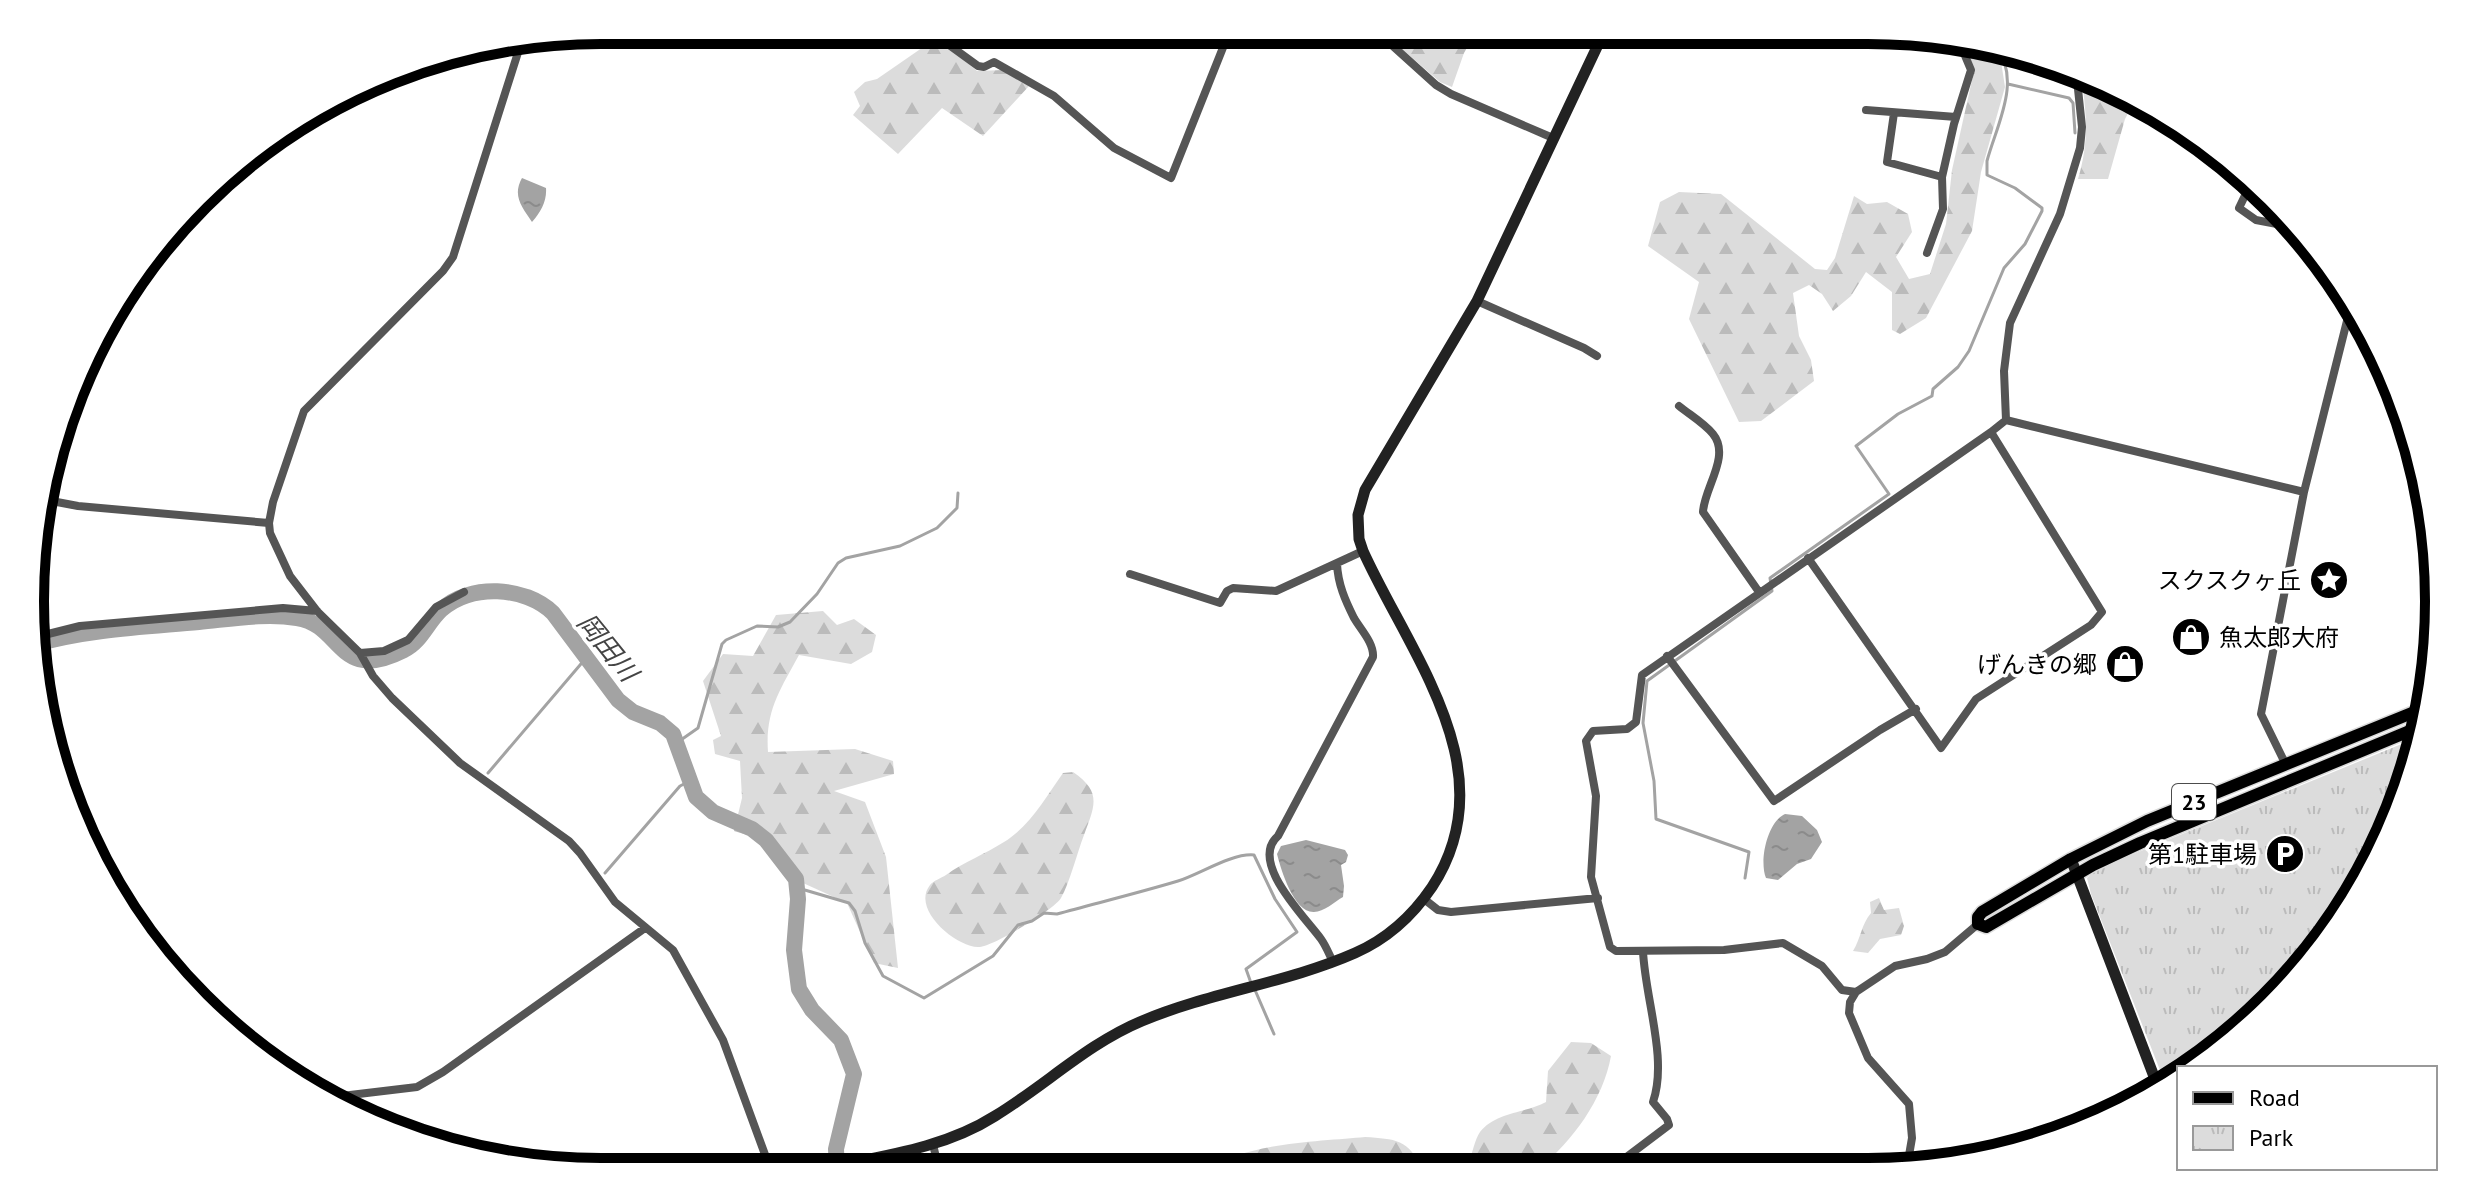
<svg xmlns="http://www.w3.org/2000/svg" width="2469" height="1202" viewBox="0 0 2469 1202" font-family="'PT Sans','Noto Sans JP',sans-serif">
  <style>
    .forest { fill: url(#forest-firs) }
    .park { fill: url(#park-tufts) }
    .water { fill: url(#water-ripples) }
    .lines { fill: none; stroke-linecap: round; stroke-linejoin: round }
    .stream { stroke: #a3a3a3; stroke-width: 3 }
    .river { stroke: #a3a3a3; stroke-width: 16 }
    .primary-casing { stroke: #dbdbdb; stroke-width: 15 }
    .street { stroke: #555; stroke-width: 8 }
    .secondary { stroke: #222; stroke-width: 11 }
    .primary { stroke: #000; stroke-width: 12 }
    .labels { text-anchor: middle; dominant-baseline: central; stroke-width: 7; stroke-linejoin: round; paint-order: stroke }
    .shield { fill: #fff; stroke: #4c4c4c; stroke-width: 2 }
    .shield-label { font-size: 22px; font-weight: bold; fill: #000 }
    .poi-label { font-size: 24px; fill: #000; stroke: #fff; text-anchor: end }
    .water-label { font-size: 26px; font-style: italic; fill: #444; stroke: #fff }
    .rim { fill: none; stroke: #000; stroke-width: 10 }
  </style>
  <defs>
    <pattern id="forest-firs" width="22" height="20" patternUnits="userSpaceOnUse" patternTransform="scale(2)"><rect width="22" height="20" fill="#dcdcdc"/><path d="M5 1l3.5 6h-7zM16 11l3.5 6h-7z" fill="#bbb"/></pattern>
    <pattern id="park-tufts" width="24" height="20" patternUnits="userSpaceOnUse" patternTransform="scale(2)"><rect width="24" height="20" fill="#dcdcdc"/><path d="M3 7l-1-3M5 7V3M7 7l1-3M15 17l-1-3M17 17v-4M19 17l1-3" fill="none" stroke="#bbb"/></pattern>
    <pattern id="water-ripples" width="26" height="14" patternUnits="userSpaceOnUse" patternTransform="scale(2)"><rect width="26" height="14" fill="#a3a3a3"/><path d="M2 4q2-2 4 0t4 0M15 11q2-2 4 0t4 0" fill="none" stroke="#8b8b8b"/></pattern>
  </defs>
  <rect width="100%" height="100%" fill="#fff"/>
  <path class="forest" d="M1380,30H1477L1464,53L1452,87L1440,82Z
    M1964,39L1991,44L2000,55L2005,87L1981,172L1972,231L1926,318L1900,334L1892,330V292L1866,272L1851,296L1833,311L1822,294L1809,285L1793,293L1799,336L1811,360L1814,381L1761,421L1739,422L1689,319L1699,282L1648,246L1660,202L1679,192L1721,194L1815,269L1827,270L1835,258L1854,196L1867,204L1887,202L1908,214L1912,232L1896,257L1909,279L1930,274L1946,224L1952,170L1974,71Z
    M932,41L946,45L977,71L1003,70L1029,86L983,136L942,108L898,154L853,115L860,106L854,92L865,82L877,79Z
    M2081,72L2135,100L2125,119L2108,179H2078C2090,139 2086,112 2081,72Z
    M823,611L837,625L854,619L876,635L872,652L851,664L799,655C780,690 765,711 768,752L855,749L893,761L894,774L834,791L865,802L886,857L898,968L874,963L847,903L803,883L777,844L734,831L742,798L740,761L715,754L713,740L721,736L703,681L723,654L753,656L776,615Z
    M1073,772C1102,792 1095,805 1084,835C1077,853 1070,882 1061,898C1055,909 991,948 978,947C955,946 911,909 930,885C933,881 941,878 946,875C964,862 985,854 1004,842C1030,826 1046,797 1063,773Z
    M1879,898L1884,910L1899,908L1904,926L1901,935L1880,939L1868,953L1853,951C1861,938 1861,925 1871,913L1870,902Z
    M1571,1042L1591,1043L1611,1056C1603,1100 1573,1140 1539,1169H1474L1469,1163C1472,1154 1475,1139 1480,1132C1496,1112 1526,1113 1546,1102L1548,1071Z
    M1365,1137C1395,1139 1409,1139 1422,1169L1210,1170C1240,1143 1325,1141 1365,1137Z"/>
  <path class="park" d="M2421,736L2395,820L2321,948L2216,1054L2191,1068H2179V1075L2165,1083L2091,894L2087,878L2097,869Z"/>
  <path class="water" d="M522,178L546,188C547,201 541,212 532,222C522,207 512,196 522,178Z
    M1785,814L1802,816L1817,830L1822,842L1811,859L1797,864L1778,880L1766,878C1759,861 1767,822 1785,814Z
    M1306,840L1345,850L1348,855L1346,862L1341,865L1344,886L1343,897C1334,902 1324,912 1314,912C1294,913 1281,870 1277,854L1281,846Z"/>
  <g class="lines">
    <path class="stream" d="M2008,84L2069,98L2073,103L2075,133
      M678,742L698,728L722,644L726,640L757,626L778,627L790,622L817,594L838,563L846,558L900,546L937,528L957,508L958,493
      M488,773L586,658
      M605,873L680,786L690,781
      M1745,878L1749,852L1656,819L1654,781L1643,723L1647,681L1772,591L1770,578L1889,494L1856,446L1898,414L1932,396L1933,389L1958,367L1969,351L2004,268L2025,244L2042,211V208L2015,188L1987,175V161C1997,124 2022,81 1996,46
      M798,888L849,903L855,911L865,943L883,976L924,998L993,956L1018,925L1032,921L1044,913L1057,914C1097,903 1138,893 1178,881C1200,874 1232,853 1254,855L1275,899L1297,932L1246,969L1251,983
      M1255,990L1274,1034"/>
    <path class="river" d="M36,644C90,629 144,627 199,622C231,619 265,613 297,618C343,625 337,684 404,650C421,642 427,623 441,610C470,583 525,586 553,613L618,700L633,712L660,723L673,734L696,797L713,812L752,829L766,840L796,879L798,899L794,950L799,989L812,1010L841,1040L854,1074L836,1149L837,1171"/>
    <g class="primary-casing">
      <path id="primary" d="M2424,725L2140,843L2093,865L1986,927L1978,924V917L1982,912L2071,859L2147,821L2429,706"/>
    </g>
    <path class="street" d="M914,30L945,42L978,66L984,67L994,62L1054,96L1114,148L1171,178L1230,30
      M1375,30L1436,85L1451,94L1553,138
      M521,43L453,257L443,271L304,411L273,502L269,523L270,533L290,576L317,611L360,653L373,676L392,698L460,763L569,841L580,853L615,902L673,950L723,1040L771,1171
      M1866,110L1956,117
      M1894,113L1887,162L1942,177
      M2252,181L2239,208L2256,220L2297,228
      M1927,253L1943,209L1942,177L1954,124L1971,70L1958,39
      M1477,301L1584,348L1597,356
      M2348,316L2362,319
      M1679,406C1690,415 1704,423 1713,434C1731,456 1704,488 1703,512L1759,592
      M2006,420L2004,371L2010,323L2060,214L2080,148L2082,127L2076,70
      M2006,420L2304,492
      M41,499L78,506L269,523
      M1808,558L1941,748L1976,699L2091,625L2102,612L1991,432L2006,420
      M1130,574L1220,603L1227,591L1233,588L1276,591L1363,551
      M36,637L80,626L283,608L317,611
      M360,653L384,651L408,640L436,607L464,592
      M1667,656L1774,801L1880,730L1916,709
      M2286,765L2261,714L2304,492L2352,301
      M1424,899L1438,910L1451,912L1598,898
      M1333,962C1329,954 1326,946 1321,939C1306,918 1248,862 1278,836L1373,657C1374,643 1361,630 1354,618C1345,600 1338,584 1337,564
      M1856,992L1895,966L1927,959L1945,952L1978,924
      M325,1098L417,1087L443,1072L645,928
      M933,1144L939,1171
      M1907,1167L1912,1138L1909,1104L1868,1058L1849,1013L1850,1002L1856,992L1842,990L1822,966L1783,943L1724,950L1616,951L1610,947L1591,877L1596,796L1586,741L1593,731L1627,729L1636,722L1642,675L1991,432
      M1612,1168L1669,1125L1667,1119L1653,1102C1668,1059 1645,998 1643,951"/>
    <path class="secondary" d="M2436,626H2437H2436
      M2071,859L2158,1087
      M811,1171C873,1157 940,1151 995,1116C1046,1085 1087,1044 1142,1021C1211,992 1287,983 1355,953C1387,939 1413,915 1432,887C1508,771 1410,655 1363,551L1359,539L1358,515L1365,490L1477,301L1605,30"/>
    <use href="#primary" class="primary"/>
  </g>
  <defs>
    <g id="sight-disc" transform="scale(2)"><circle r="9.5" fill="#000" stroke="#fff"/><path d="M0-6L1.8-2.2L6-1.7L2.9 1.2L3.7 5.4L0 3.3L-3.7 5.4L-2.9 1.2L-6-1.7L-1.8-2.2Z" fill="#fff"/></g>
    <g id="shop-disc" transform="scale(2)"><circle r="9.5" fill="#000" stroke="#fff"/><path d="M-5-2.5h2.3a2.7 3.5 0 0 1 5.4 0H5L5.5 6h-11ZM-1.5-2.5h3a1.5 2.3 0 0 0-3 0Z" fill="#fff"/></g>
    <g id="parking-disc" transform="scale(2)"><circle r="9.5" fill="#000" stroke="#fff"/><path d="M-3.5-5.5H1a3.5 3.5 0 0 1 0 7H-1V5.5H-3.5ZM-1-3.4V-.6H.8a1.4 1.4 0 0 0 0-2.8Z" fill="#fff"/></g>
  </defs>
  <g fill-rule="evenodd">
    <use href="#sight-disc" x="2329" y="580"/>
    <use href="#shop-disc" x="2191" y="637"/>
    <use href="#shop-disc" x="2125" y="664"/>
    <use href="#parking-disc" x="2285" y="854"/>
  </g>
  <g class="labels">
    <rect class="shield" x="2172" y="784" width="44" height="36" rx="6"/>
    <g class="shield-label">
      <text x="2194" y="802">23</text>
    </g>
    <g class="poi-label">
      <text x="2301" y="580">スクスクヶ丘</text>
      <text x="2219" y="637" text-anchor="start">魚太郎大府</text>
      <text x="2097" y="664">げんきの郷</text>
      <text x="2257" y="854">第1駐車場</text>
    </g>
    <g class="water-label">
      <text transform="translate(608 647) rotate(51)">岡田川</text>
    </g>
  </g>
  <path d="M0 0H2469V1202H0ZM601 44H1868A557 557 0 0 1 2425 601V601A557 557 0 0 1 1868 1158H601A557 557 0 0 1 44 601V601A557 557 0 0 1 601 44Z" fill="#fff" fill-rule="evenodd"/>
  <path class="rim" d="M601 44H1868A557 557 0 0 1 2425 601V601A557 557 0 0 1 1868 1158H601A557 557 0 0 1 44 601V601A557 557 0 0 1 601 44Z"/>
  <rect x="2177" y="1066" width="260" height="104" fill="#ffffff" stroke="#999999" stroke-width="2"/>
  <rect x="2193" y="1092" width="40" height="12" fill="#000000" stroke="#999999" stroke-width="2"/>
  <text x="2249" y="1106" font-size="24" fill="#000000">Road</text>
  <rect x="2193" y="1126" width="40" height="24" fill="url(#park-tufts)" stroke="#999999" stroke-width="2"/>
  <text x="2249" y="1146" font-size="24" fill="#000000">Park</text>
</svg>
